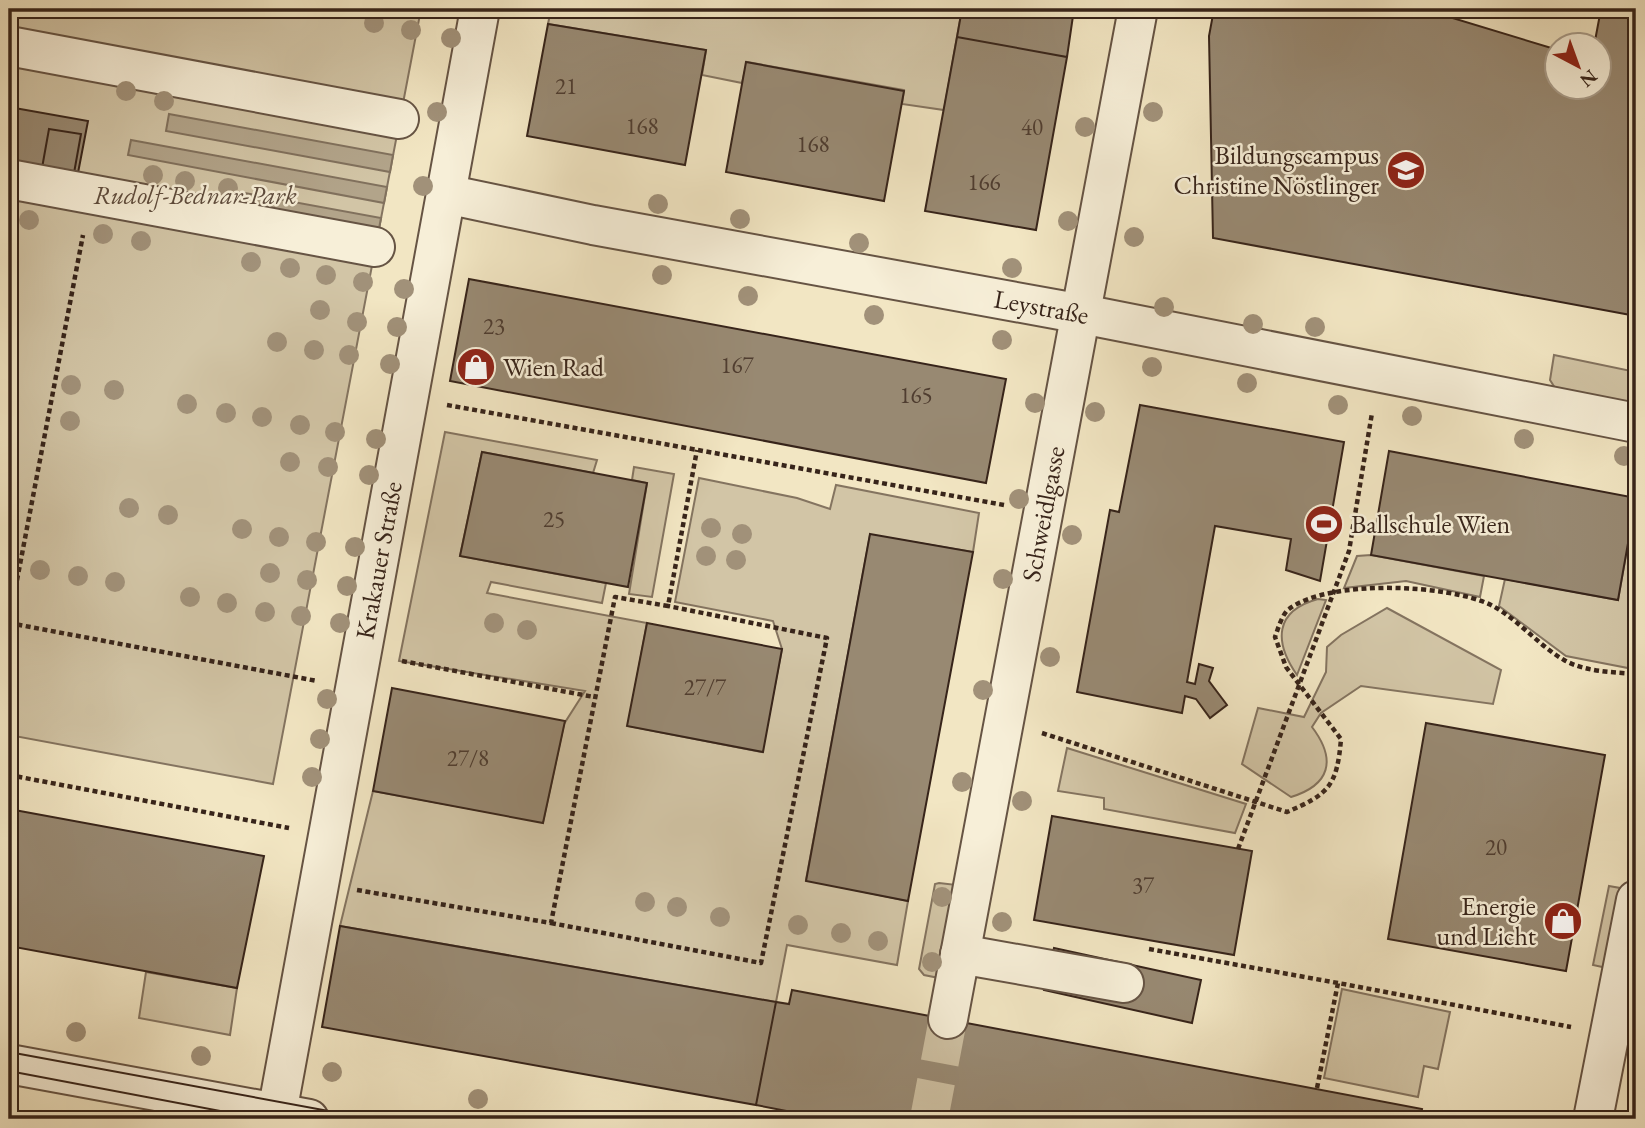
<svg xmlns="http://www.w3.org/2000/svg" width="1645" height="1128" viewBox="0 0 1645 1128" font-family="'EB Garamond',serif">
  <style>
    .green { fill: #d2c5a6; stroke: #847460; stroke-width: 2 }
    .water { fill: #b2a48a; stroke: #81715d; stroke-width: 2 }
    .building { fill: #988972; stroke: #37241a; stroke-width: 2 }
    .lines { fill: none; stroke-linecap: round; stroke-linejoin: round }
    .minor-tunnel { stroke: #cdbfa1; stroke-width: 38; stroke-dasharray: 38 19; stroke-linecap: butt }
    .minor-casing { stroke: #665444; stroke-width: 42 }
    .path { stroke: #37241a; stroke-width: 4.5; stroke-dasharray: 5 3.5; stroke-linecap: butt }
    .minor { stroke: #f7efd8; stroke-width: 38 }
    .tram { stroke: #37241a; stroke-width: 2 }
    .tree { fill: #a19179 }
    .labels { text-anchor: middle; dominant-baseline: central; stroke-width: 5; stroke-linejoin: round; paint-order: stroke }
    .number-label { font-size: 23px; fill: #4f3d30 }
    .poi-label { font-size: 26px; fill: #37241a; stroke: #f7efd8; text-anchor: end }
    .park-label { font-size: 26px; font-style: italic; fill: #5e4c3d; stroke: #f7efd8 }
    .street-label { font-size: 26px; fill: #37241a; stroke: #f7efd8 }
  </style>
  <rect width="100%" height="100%" fill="#f2e6c3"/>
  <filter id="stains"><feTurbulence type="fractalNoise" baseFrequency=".00286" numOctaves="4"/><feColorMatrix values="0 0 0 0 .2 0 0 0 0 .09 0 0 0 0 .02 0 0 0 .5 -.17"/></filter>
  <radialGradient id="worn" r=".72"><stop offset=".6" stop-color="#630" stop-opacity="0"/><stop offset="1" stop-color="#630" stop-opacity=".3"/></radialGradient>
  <path class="green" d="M9,9H421L273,784L9,735Z
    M551,9H962L944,110L902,104L904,90L747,62L742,83L702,75L706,50L548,24Z
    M1554,355L1636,372V405L1557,391L1550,380Z
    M445,432L597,460L593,473L482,452L460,556L606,583L602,603L491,582L487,593L647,623L628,726L762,752L782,649L773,621L675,602L699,478L797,498L830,509L836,485L979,513L973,552L870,535L806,880L908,901L897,965L787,945L776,1002L340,926L373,791L543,822L564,724L585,691L399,661Z
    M634,467L674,474L652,597L629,594L647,483L632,480Z
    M1636,498V651L1633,669L1566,656L1499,606L1505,579L1618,600Z
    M1371,555L1484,576L1480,597L1406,581L1344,588L1357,556Z
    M1318,599L1326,600L1297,675C1274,642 1274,611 1318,599Z
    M1387,608L1501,670L1493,704L1361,686L1321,713L1312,727C1337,760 1330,785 1291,797L1242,764L1258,708L1304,717L1326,672L1327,647L1341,635Z
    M1067,748L1246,804L1235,833L1104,809V798L1058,791Z
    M939,883L957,885L939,978L924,975L919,969L935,884Z
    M1609,886L1620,888L1622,894L1607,968L1593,965Z
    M146,972L237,988L230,1035L139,1018Z
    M1342,989L1450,1012L1438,1069L1424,1066L1418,1097L1324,1078Z"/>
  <path class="water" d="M169,114L393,155L390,172L166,131Z
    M131,140L387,187L384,203L128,155Z
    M239,192L381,218L378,234L236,208Z"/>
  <path class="building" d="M962,9H1074L1067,57L957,37Z
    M1214,9H1423L1558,50V88H1600V46H1594L1601,9H1636V316L1213,238L1209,36Z
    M548,24L706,50L685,165L527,136Z
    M957,37L1067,57L1036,230L925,211Z
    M746,62L904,91L884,201L726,172Z
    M9,107L88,121L77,178L9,165Z
    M49,129L81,134L74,173L42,168Z
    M469,279L1006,379L986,483L450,381Z
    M1140,405L1344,442L1320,581L1286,570L1291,539L1215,526L1187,682L1195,684L1199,664L1213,668L1209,681L1227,705L1210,718L1196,699L1185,696L1182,713L1077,692L1110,510L1119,512Z
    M1389,451L1636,498L1618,600L1371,555Z
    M482,452L647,483L628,587L460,556Z
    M870,534L973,552L908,901L806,881Z
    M647,623L782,649L763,752L627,726Z
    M392,688L565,721L543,823L373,791Z
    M1426,723L1605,755L1566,971L1388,939Z
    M9,809L264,856L237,988L9,946Z
    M1052,816L1252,851L1234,955L1034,920Z
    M340,926L776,1002L756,1105L322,1027Z
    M1054,948L1201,980L1192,1023L1044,990Z
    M792,990L1422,1109L1420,1119H828L756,1105L776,1002L789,1004Z"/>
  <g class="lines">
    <path class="minor-tunnel" d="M929,1119L948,1019"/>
    <g class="minor-casing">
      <g id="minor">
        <path d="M9,46L399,119"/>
        <path d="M9,179L375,247"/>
        <path id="s1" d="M446,194L593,225L1082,314L1636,423"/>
        <path d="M960,954L1124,983"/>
        <path id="s2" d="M948,1019L1138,9"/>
        <path d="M9,1064L309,1119"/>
        <path id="s3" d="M277,1113L480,9"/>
        <path d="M1593,1119L1636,900"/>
      </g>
    </g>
    <path class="path" d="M447,405L1004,505
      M9,622L83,235
      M9,623L317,681
      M402,661L594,697
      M1042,733L1287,812C1329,794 1337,786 1341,739L1286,667L1275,637C1278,629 1282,614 1289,609C1329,579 1448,584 1491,605C1518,619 1538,645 1564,660C1585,672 1612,672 1636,674
      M9,775L289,828
      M1238,849L1349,551L1372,413
      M357,890L551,923L615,597L668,606L697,450
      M551,923L761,963L827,638L668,606
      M1149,949L1338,983
      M1317,1088L1338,983L1571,1027"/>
    <use href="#minor" class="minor"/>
    <path class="tram" d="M9,1052L372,1119
      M9,1071L263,1119"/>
  </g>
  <g class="tree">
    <circle cx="374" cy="23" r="10"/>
    <circle cx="411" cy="30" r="10"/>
    <circle cx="451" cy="38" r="10"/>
    <circle cx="126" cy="91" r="10"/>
    <circle cx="164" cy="101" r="10"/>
    <circle cx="437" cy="112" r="10"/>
    <circle cx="1153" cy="112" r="10"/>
    <circle cx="1085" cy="127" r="10"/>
    <circle cx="153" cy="175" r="10"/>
    <circle cx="185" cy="181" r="10"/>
    <circle cx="423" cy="186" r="10"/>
    <circle cx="228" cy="188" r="10"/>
    <circle cx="658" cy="204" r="10"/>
    <circle cx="740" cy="219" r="10"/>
    <circle cx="29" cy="220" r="10"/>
    <circle cx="1068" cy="221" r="10"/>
    <circle cx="103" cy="234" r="10"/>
    <circle cx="1134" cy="237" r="10"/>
    <circle cx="141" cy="241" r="10"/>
    <circle cx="859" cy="243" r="10"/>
    <circle cx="251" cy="262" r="10"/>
    <circle cx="290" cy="268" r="10"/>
    <circle cx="1012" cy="268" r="10"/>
    <circle cx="326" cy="275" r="10"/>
    <circle cx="662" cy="275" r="10"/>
    <circle cx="363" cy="282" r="10"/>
    <circle cx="404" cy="289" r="10"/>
    <circle cx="748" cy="296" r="10"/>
    <circle cx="1164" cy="307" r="10"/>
    <circle cx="320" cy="310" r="10"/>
    <circle cx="874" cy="315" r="10"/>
    <circle cx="357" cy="322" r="10"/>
    <circle cx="1253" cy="324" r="10"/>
    <circle cx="397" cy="327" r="10"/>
    <circle cx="1315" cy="327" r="10"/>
    <circle cx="1002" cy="340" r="10"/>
    <circle cx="277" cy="342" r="10"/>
    <circle cx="314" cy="350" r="10"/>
    <circle cx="349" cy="355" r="10"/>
    <circle cx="390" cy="364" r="10"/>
    <circle cx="1152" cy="367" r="10"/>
    <circle cx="1247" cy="383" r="10"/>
    <circle cx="71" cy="385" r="10"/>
    <circle cx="114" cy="390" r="10"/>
    <circle cx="1035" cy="403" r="10"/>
    <circle cx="187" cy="404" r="10"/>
    <circle cx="1338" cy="405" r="10"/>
    <circle cx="1095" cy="412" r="10"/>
    <circle cx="226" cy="413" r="10"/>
    <circle cx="1412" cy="416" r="10"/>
    <circle cx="262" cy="417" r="10"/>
    <circle cx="70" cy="421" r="10"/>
    <circle cx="300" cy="425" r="10"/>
    <circle cx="335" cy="432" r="10"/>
    <circle cx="376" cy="439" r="10"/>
    <circle cx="1524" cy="439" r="10"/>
    <circle cx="1624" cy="456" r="10"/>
    <circle cx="290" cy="462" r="10"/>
    <circle cx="328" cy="467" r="10"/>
    <circle cx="369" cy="475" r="10"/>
    <circle cx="1019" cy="499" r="10"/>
    <circle cx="129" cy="508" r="10"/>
    <circle cx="168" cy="515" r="10"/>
    <circle cx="711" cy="528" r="10"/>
    <circle cx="242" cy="529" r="10"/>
    <circle cx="742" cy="534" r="10"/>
    <circle cx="1072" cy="535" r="10"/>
    <circle cx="279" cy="537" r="10"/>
    <circle cx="316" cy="542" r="10"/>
    <circle cx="355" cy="547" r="10"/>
    <circle cx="706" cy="556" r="10"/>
    <circle cx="736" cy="560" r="10"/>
    <circle cx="40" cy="570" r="10"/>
    <circle cx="270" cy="573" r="10"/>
    <circle cx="78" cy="576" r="10"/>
    <circle cx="1003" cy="579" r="10"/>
    <circle cx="307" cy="580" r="10"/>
    <circle cx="115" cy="582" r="10"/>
    <circle cx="347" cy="586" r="10"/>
    <circle cx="190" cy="597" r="10"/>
    <circle cx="227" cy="603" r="10"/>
    <circle cx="265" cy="612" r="10"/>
    <circle cx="301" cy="616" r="10"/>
    <circle cx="340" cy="623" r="10"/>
    <circle cx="494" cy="623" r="10"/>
    <circle cx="527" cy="630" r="10"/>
    <circle cx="1050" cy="657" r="10"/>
    <circle cx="983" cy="690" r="10"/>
    <circle cx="327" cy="699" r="10"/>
    <circle cx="320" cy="739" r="10"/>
    <circle cx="312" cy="777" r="10"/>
    <circle cx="962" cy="782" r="10"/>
    <circle cx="1022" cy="801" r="10"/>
    <circle cx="942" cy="897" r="10"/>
    <circle cx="645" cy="902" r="10"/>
    <circle cx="677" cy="907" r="10"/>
    <circle cx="720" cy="917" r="10"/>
    <circle cx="1002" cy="922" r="10"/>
    <circle cx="798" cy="925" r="10"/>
    <circle cx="841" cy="933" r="10"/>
    <circle cx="878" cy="941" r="10"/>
    <circle cx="932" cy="962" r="10"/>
    <circle cx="76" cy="1032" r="10"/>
    <circle cx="201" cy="1056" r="10"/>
    <circle cx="332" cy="1072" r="10"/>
    <circle cx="478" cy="1099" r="10"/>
  </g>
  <defs>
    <g id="school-disc" transform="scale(2.0125)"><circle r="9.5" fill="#8f2418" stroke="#f7efd8"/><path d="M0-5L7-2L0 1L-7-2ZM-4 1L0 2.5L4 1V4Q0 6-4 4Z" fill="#fff"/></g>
    <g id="shop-disc" transform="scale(2.0125)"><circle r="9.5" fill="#8f2418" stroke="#f7efd8"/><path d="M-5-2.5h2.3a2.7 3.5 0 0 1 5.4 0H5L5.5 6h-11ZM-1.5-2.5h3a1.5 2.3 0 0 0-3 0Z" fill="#fff"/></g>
    <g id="stadium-disc" transform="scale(2.0125)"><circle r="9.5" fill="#8f2418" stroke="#f7efd8"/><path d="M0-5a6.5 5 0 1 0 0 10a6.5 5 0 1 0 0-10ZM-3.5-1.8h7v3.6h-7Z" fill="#fff"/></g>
  </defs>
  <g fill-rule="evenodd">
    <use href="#school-disc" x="1406" y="170"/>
    <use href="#shop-disc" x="476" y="367"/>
    <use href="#stadium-disc" x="1324" y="524"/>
    <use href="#shop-disc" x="1563" y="921"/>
  </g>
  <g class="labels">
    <g class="number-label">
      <text x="566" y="86">21</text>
      <text x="642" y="126">168</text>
      <text x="1032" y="127">40</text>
      <text x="813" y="144">168</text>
      <text x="984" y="182">166</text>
      <text x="494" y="326">23</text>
      <text x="737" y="365">167</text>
      <text x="916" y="395">165</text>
      <text x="554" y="519">25</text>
      <text x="705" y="687">27/7</text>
      <text x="468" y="758">27/8</text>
      <text x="1496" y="847">20</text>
      <text x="1143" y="885">37</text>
    </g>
    <g class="poi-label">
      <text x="1379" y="155">Bildungscampus<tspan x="1379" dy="30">Christine Nöstlinger</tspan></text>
      <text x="503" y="367" text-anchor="start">Wien Rad</text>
      <text x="1351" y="524" text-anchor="start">Ballschule Wien</text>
      <text x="1536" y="906">Energie<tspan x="1536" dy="30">und Licht</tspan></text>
    </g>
    <g class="park-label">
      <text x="195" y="195">Rudolf-Bednar-Park</text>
    </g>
    <g class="street-label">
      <text stroke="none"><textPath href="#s1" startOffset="606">Leystraße</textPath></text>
      <text stroke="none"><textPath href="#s2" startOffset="514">Schweidlgasse</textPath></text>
      <text stroke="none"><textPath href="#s3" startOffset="562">Krakauer Straße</textPath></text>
    </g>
  </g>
  <rect width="1645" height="1128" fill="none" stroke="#f2e6c3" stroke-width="35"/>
  <rect x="10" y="10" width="1624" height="1107" fill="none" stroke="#37241a" stroke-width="3.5"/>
  <rect x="18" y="18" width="1610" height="1093" fill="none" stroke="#37241a" stroke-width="2"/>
  <g transform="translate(1578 66) rotate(139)"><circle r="33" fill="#f7efd8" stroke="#aa9e8c" stroke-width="2"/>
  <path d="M0-5L12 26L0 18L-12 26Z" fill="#8f2418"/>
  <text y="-10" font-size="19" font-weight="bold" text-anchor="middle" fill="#37241a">N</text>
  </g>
  <rect width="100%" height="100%" filter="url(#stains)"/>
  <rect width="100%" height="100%" fill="url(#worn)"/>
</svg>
